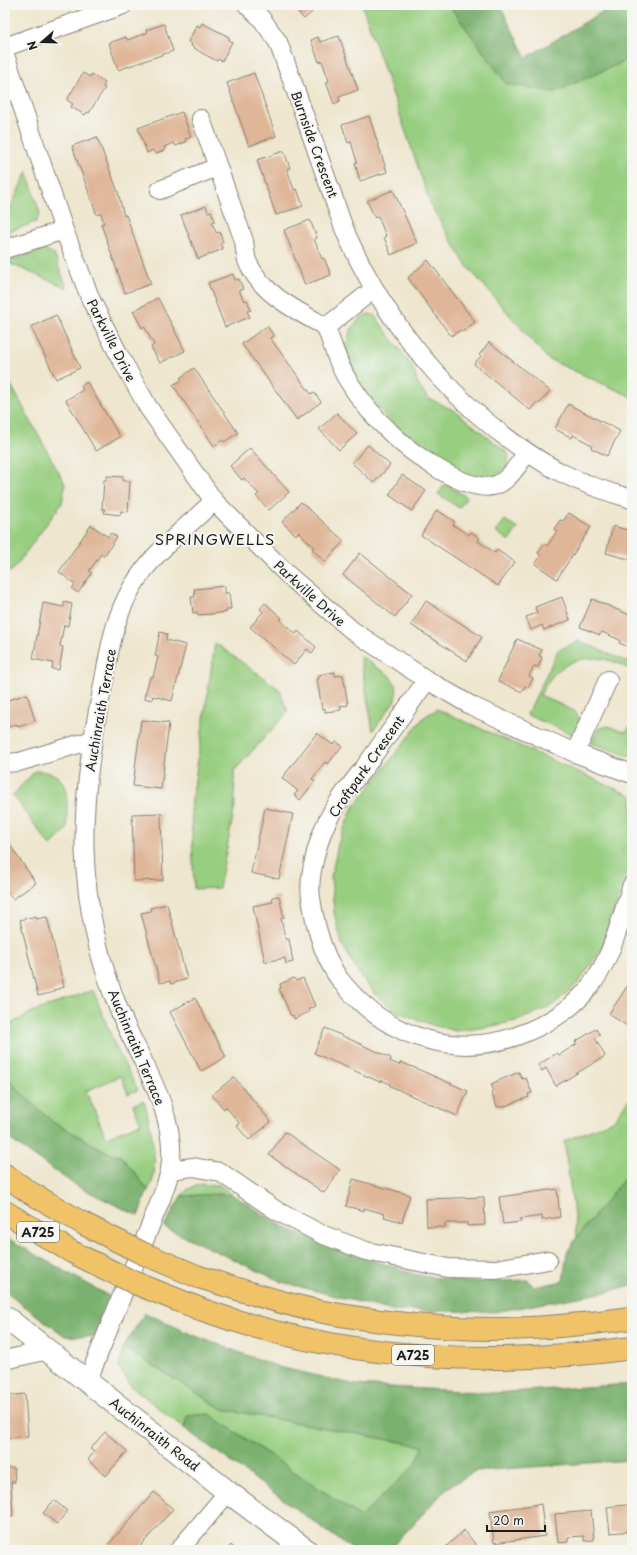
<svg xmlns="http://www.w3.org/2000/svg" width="637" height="1555" viewBox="0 0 637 1555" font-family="'Playpen Sans',sans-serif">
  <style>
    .green { fill: #98ce80; stroke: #5a754e }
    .forest { fill: #7ab16e; stroke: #4b6645 }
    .building { fill: #dfb698 }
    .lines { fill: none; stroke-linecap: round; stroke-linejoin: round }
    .minor-casing { stroke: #858175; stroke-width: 20 }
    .tertiary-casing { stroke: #858175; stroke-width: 24 }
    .trunk-casing { stroke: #858175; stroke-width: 24 }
    .minor { stroke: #fff; stroke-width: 18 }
    .tertiary { stroke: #fff; stroke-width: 22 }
    .trunk { stroke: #f1c369; stroke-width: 22 }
    .trunk-bridge-casing { stroke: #858175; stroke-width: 24; stroke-linecap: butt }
    .trunk-bridge { stroke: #f1c369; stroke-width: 22 }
    .labels { text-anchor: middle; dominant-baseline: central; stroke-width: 4; stroke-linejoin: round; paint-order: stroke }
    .shield { fill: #f6f6f2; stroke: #5d5d5c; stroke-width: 1 }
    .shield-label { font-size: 12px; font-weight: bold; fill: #1c1c1c }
    .street-label { font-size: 13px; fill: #1c1c1c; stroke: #f6f6f2 }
    .quarter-label { font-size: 15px; letter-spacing: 1px; fill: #1c1c1c; stroke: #f6f6f2 }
  </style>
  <rect width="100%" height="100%" fill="#f6f6f2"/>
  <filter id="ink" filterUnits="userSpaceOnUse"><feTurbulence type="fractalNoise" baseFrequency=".025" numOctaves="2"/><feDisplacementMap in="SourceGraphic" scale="8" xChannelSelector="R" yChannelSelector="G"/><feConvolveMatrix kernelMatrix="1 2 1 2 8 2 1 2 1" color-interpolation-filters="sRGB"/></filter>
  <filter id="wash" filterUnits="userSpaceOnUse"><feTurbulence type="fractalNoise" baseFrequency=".012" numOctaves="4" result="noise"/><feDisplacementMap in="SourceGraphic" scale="16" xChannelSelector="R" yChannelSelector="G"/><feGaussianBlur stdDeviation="0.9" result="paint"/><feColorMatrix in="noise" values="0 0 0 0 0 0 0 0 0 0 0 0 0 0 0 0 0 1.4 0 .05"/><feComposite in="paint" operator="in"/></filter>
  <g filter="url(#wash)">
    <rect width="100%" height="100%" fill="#eee6ce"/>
    <path class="green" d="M362,5H449L507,84L621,63L632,52V397L548,359L466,265L432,208Z
      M27,171L40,214L36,222L5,233V220Z
      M44,249L54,254L67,288L6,262Z
      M368,314L374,315L412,366L419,386L428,398L455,411L509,454L507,467L496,476L483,477L462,474L431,455L385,416L351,374L343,343L347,342C350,329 355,320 368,314Z
      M5,374L65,484L62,503L13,570L5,574Z
      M445,484L467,497L459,508L438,494Z
      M505,520L518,528L509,541L496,532Z
      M579,641L632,664V671C608,654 576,653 554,674C548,680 544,689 540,695L574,711L579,717V725L574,735L527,715L558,650Z
      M215,643L279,689L288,712L234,771L235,806L219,888L194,889L191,807Z
      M360,656L390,676L397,688L395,700L373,731Z
      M437,709L632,796V858L602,948L579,982L553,1005L520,1020L488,1027L456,1031L432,1025L396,1011L375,994L357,971L342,944L334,913L331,877L338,844L352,809L424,717Z
      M607,726L626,732L630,726L632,727V757L591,743L598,729Z
      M35,771C74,770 66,802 67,829L50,846L13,795Z
      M93,990L116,1048L138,1090L128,1094L121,1076L86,1091L106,1137L141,1123L133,1105L144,1100C149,1119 158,1160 153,1179C152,1183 150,1187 148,1190L121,1156L109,1153L53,1122L18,1090L5,1074L6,1027L32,1012Z
      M632,1095V1169L577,1237L564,1141L613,1121Z
      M201,1184L213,1186L218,1184L233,1195L218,1194L181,1196L188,1189Z
      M123,1347L222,1409L423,1446L416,1465L361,1517L209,1414L188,1416L184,1428L131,1386L119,1367Z"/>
    <path class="forest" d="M449,5H500L526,58L613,5H632V52L621,63L555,92L507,84Z
      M5,1074L18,1090L53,1122L109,1153L121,1156L148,1190L138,1216L75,1185L5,1136Z
      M632,1169V1285L602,1293L494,1312L389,1310L282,1282L164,1227L181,1196L218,1194L233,1195L284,1227L348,1252L417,1275L468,1282L528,1280L534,1287L563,1281L567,1252L577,1237Z
      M5,1237L109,1296L98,1337L65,1336L5,1292Z
      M145,1313L193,1335L279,1367L356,1385L494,1393L632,1384V1460L475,1471L446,1489L389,1550H353L184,1428L187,1416L209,1414L361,1517L415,1465L423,1446L222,1409L123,1347Z"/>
    <g id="blocks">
      <path class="building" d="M291,5H320L304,19Z
        M202,23L229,37V40L232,42L222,61L219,59L217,61L202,53L191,46L192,44L188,42L197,25L200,27Z
        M164,24L173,51L118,70L109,43L126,37L127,40L147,33L146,30Z
        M339,36L358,90L339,97L340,101L334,104L326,82L329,81L322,61L319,62L311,40L318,37L320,42Z
        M83,73L90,77L91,74L105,83L103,87L105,88L97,100L89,113L87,112L85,115L71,107L73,104L67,100Z
        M254,73L276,136L249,146L227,83Z
        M182,112L191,137L185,139L186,142L176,146L174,143L164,147L165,150L155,154L153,150L147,153L138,128Z
        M369,116L387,172L360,181L355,163L357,162L351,142L348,143L342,125Z
        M97,137L118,192L124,216L126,215L151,284L125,293L101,224L104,223L102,218L101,213L97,215L72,146Z
        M284,151L290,168L287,169L294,190L297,189L303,206L276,215L257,160Z
        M393,190L417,243L391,255L384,237L386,236L378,216L375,218L367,201Z
        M206,206L208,212L211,211L215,221L212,222L216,233L220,232L223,242L220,243L223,249L198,259L181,215Z
        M310,220L317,238L314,239L322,259L324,258L331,275L305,285L284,230Z
        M428,260L475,322L462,332L460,330L451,336L408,278Z
        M233,274L235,280L239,279L243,289L239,290L244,301L247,300L251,310L247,311L250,317L225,327L208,283Z
        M158,298L185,351L160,363L151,347L154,345L144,326L142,328L133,311Z
        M56,315L80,368L56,379L31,327Z
        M267,326L274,336L270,338L311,394L314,392L321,402L297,420L242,344Z
        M489,342L550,391L539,404L537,402L530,410L474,364L481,356L479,355Z
        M194,368L238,433L224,442L222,440L214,446L173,385L182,380L180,378Z
        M87,382L120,437L96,451L66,400L83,390L81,386Z
        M568,404L620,431L607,456L591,448L592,445L573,435L572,438L555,429Z
        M337,413L357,434L339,450L319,429Z
        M368,445L390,465L374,483L352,463Z
        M250,448L289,492L269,510L256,496L259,494L244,478L242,480L230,466Z
        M402,475L426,491L412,511L389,495Z
        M107,476L123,477V481H130L128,512L121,511L120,515L104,513L105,509H102L104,480H107Z
        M301,502L344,541L325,562L312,549L314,547L298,532L296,535L282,522Z
        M437,510L455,522L453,525L469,535L471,532L480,538L478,541L495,553L497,550L515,562L498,586L421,535Z
        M569,513L591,527L557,579L535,564L541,556L538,553L544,544L547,546L557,531L554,529L560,520L563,521Z
        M91,525L108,537L111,533L117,537L104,556L101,554L89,571L92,573L78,593L72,589L75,584L59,572Z
        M613,526L631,531L632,560L606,553Z
        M360,553L412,594L395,617L343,575Z
        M225,586V593H229L231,609H227V612L212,614L198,615L197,612L193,613L191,597H195L194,589Z
        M562,597L570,620L544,630L542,625L531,630L526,617L537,613L535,607Z
        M592,599L632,616V645L630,644L629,647L619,643L620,640L602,632L600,635L580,627Z
        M426,601L482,637L467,661L411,625Z
        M64,602L72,604L68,626L64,625L60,646L63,647L59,670L52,669L53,663L33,659L43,603L64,607Z
        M265,603L282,618L280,620L296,634L298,631L316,647L312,653L307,649L294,665L250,627L263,612L260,609Z
        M160,632L167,634L166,640L186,645L172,701L153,696L152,700L144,698L150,677H153L158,657L155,656Z
        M517,639L542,650L539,656L542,657L540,663L538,667L534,666L529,676L533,678L528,688L525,686L522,692L498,681Z
        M335,672V676L343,675L348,705L340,706L341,710L325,712V708L322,709L317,679H319V675Z
        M27,694L35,721L18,727L17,724L5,728V701Z
        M141,720L169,723L161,789L133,786Z
        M317,733L333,745L336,742L342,746L328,764L325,762L312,779L315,781L300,800L294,795L298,791L282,778Z
        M265,808L293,814L279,879L251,873Z
        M161,813L163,880L134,881L132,814Z
        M5,838L36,883L13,899L5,888Z
        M279,896L284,918H281L285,939H289L293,962L286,964L285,958L265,962L253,906L273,902L272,897Z
        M167,904L187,979L171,984L170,981L160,983L141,913L151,911L150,908Z
        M36,916V919L47,917L64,987L54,990V992L38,996L20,920Z
        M294,978L296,981L303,978L315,1006L308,1009L309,1012L294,1019L293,1015L291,1016L279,989L281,988L280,984Z
        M632,979V1029L609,1014Z
        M195,998L226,1057L201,1071L170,1012Z
        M325,1028L391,1058L390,1061L394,1063L399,1065L401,1062L468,1091L457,1116L390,1086V1084L386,1082L381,1080L380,1082L314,1053Z
        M596,1029L600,1035L595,1038L605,1056L556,1086L546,1068L542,1071L538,1065L557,1053L559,1055L577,1044L575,1042Z
        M519,1072L522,1079L526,1078L532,1093L528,1094L529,1097L515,1102L501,1108L500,1106L497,1107L491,1092L494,1091L491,1084Z
        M234,1077L271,1122L249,1140L237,1126L240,1124L226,1107L224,1109L212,1095Z
        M285,1132L340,1170L324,1193L269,1155Z
        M353,1179L410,1195L402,1222L384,1217L385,1214L364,1208V1211L346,1206Z
        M557,1189L560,1217L542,1220V1216L520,1219L521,1222L503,1224L499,1197Z
        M484,1197L485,1225L467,1226V1223H445V1227H427L426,1199Z
        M25,1394L28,1436L5,1438V1396Z
        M105,1432L127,1451L106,1476L88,1460L94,1452L90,1449Z
        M5,1468H14L15,1482H11L13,1516L5,1517Z
        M154,1492L173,1509L137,1550H113L107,1546Z
        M54,1500L67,1511L57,1524L43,1513Z
        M541,1504L545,1536L494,1543L490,1511Z
        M626,1505H632V1531L610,1533L607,1507Z
        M591,1511L594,1540L584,1541V1536L568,1537V1542L558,1543L555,1514Z
        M464,1530L480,1550H443L449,1544Z
        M231,1545L236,1550H227Z
        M19,1548V1550H7V1549Z"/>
    </g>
  </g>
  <g filter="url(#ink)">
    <use href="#blocks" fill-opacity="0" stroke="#858175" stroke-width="1"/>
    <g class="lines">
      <g class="minor-casing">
        <path id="minor" d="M247,5L261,18L278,42C295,88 311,134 327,180C335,200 340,221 349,240C393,336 466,420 558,471C581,483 607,492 632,499
          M5,47L123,5
          M5,55L64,230L91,300L119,355L148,407L214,501L289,576L353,631L427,680L472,706L575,753L632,774
          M201,119L244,241C245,248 245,257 248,263C263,295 296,310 326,327L374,289
          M160,190L217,167
          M5,249L64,230
          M326,327C333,346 339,368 351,385C362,403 377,420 392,434C411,453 465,492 493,486C508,483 518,464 527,453
          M427,680C407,708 387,736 367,764C350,786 330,809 321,836C315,853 308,881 311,898C315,925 324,959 341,981C387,1039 459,1061 527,1032C550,1022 571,1010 587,990C612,961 620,920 632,885
          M575,753L608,680
          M5,763L19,762L92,740
          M170,1170L193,1167L220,1172L277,1211L321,1234L366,1251L448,1268L496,1269L548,1260
          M5,1360L48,1350
          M88,1380L161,1199C164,1190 168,1180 170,1170C179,1113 139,1060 119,1010C74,898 78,807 102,690C108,660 112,627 126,599C144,559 183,531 214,501
          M179,1550L228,1492"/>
      </g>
      <g class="tertiary-casing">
        <path id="tertiary" d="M5,1317L228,1492L306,1550"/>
      </g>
      <g class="trunk-casing">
        <path id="trunk" d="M5,1175L29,1192L84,1224
          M5,1212L72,1252
          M199,1277C238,1289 278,1303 318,1311C393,1325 471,1333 548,1327C576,1325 604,1322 632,1318
          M200,1309C339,1359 487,1368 632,1348"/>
      </g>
      <use href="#minor" class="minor"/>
      <use href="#tertiary" class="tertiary"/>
      <use href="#trunk" class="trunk"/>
      <g class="trunk-bridge-casing">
        <path id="trunk-bridge" d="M84,1224L144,1254L199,1277
          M72,1252L135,1283L200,1309"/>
      </g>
      <use href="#trunk-bridge" class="trunk-bridge"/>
    </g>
  </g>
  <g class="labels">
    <g class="shield">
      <rect x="17" y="1222" width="42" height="20" rx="3"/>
      <rect x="392" y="1345" width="42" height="20" rx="3"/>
    </g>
    <g class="shield-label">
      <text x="38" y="1232">A725</text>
      <text x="413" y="1355">A725</text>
    </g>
    <g class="street-label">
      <text transform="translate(315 144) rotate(70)">Burnside Crescent</text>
      <text transform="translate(112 340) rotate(63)">Parkville Drive</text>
      <text transform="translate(310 593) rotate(42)">Parkville Drive</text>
      <text transform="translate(100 710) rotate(-80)">Auchinraith Terrace</text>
      <text transform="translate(366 766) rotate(-55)">Croftpark Crescent</text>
      <text transform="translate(137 1047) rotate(67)">Auchinraith Terrace</text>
      <text transform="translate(155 1434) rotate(38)">Auchinraith Road</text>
    </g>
    <g class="quarter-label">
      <text x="215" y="538">SPRINGWELLS</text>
    </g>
  </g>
  <rect width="637" height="1555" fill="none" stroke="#f6f6f2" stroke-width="20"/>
  <g transform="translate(42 42) rotate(250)" stroke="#f6f6f2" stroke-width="3" paint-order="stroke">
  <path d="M0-3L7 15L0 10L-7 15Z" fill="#1c1c1c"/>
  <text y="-6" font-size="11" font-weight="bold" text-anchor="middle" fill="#1c1c1c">N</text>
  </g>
  <path d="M487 1525v6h58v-6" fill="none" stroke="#1c1c1c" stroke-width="2"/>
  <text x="493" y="1525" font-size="12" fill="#1c1c1c" stroke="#f6f6f2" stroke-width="3" paint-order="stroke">20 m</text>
</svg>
